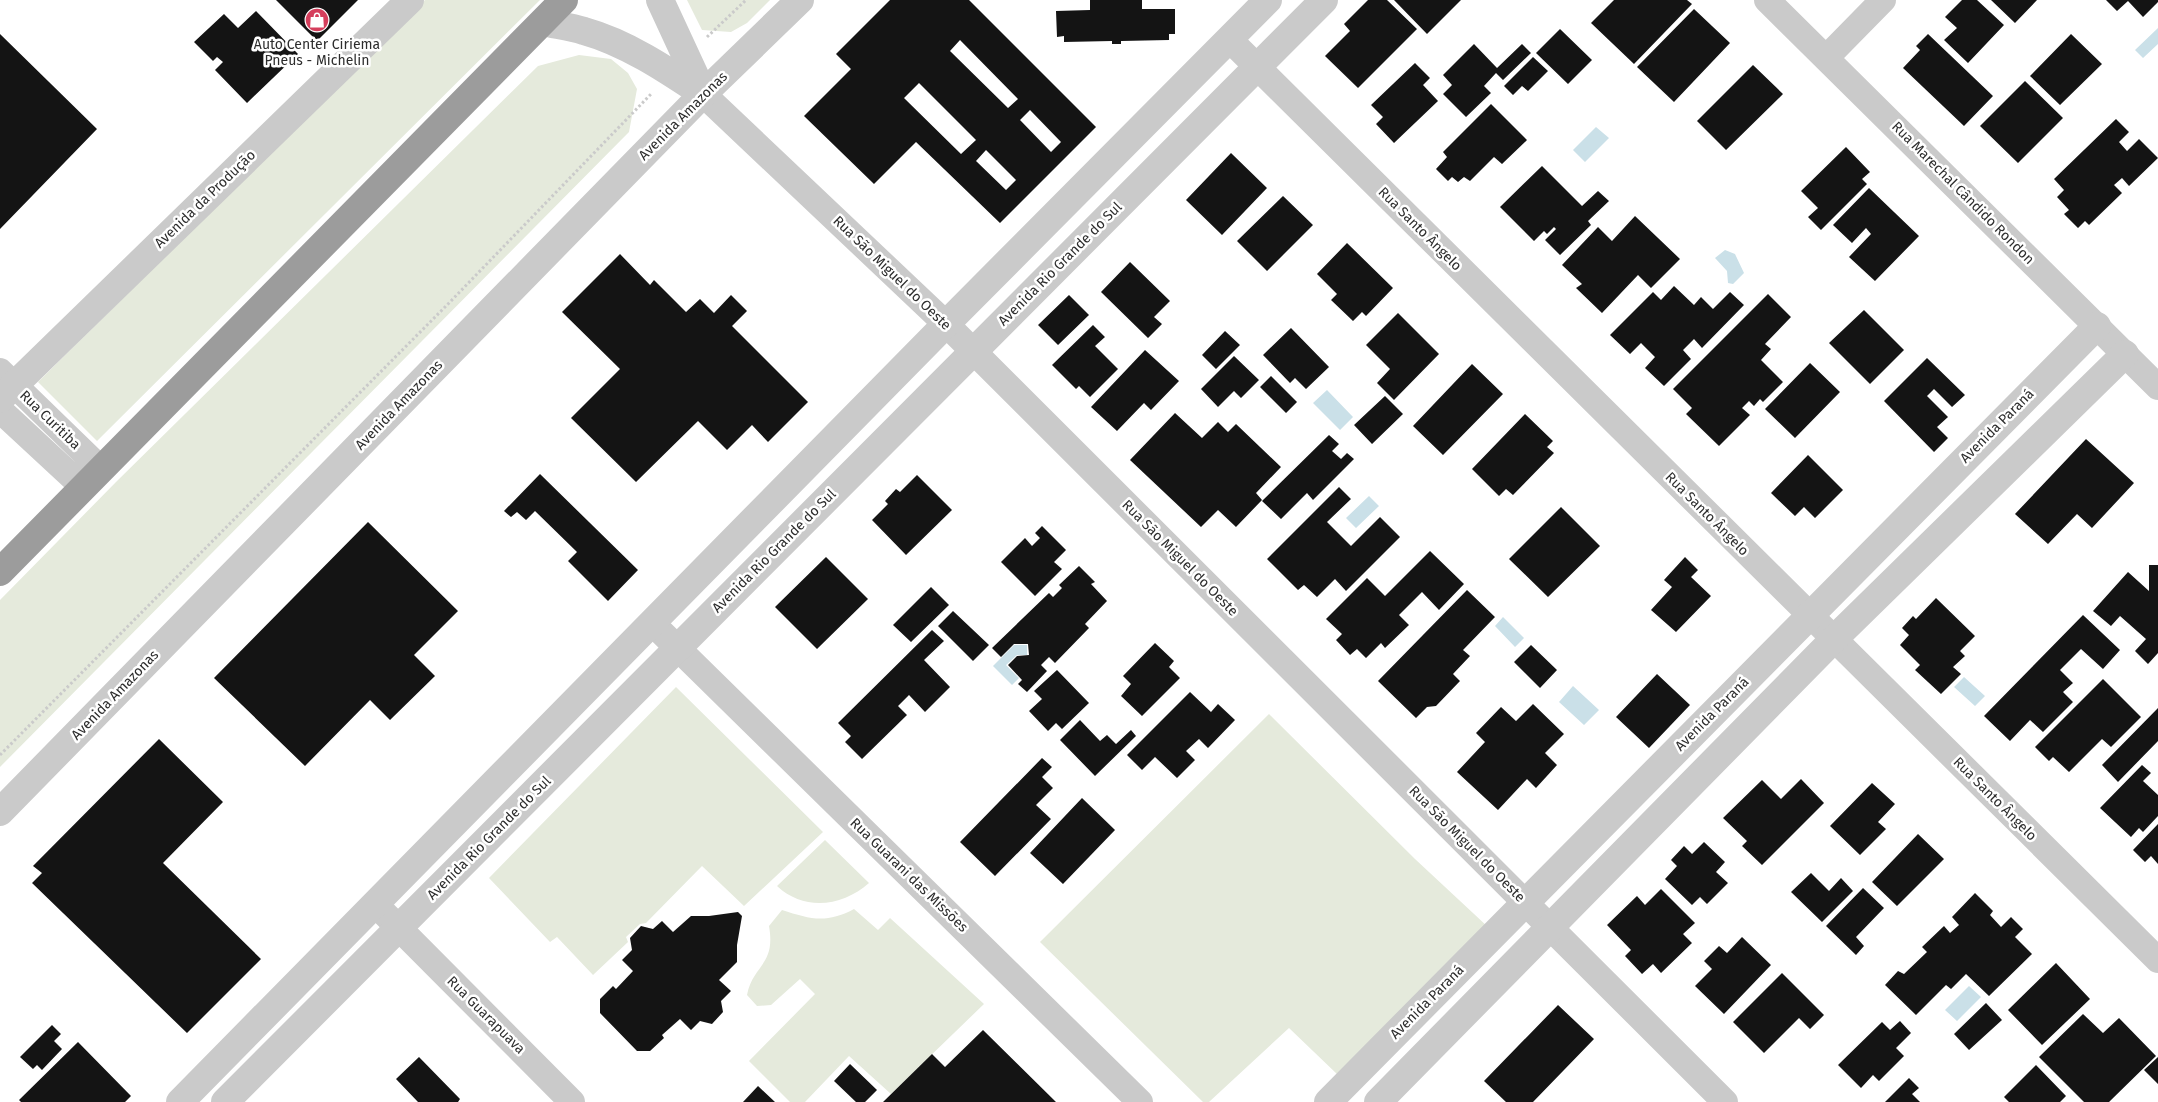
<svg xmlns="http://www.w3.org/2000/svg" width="2158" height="1102" viewBox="0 0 2158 1102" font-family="'Fira Sans',sans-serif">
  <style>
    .green { fill: #e5eadc }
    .water { fill: #cae0e8 }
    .building { fill: #141414; fill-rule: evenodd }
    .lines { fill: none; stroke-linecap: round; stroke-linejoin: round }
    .path { stroke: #cacaca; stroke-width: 3; stroke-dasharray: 2.5 2.5; stroke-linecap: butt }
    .minor { stroke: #cacaca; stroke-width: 26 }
    .tertiary { stroke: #cacaca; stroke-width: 28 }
    .trunk { stroke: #9c9c9c; stroke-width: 28 }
    .labels { text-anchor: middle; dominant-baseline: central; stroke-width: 5; stroke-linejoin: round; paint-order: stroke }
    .poi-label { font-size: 14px; fill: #2d2d2d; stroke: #fff }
    .street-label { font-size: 14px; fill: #2d2d2d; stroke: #fff }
  </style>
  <rect width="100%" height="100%" fill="#fff"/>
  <path class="green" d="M425,0H540L97,441L38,382Z
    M687,0H770L747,23L731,32L702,30Z
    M579,55L611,59L628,73L637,89L629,132L0,767V600L116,482L538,66Z
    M676,687L823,832L744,906L702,866L646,923L640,924L626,937L628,942L593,975L557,937L550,942L489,878Z
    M1269,714L1415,859L1488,927L1338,1075L1289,1028L1209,1102H1203L1040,942Z
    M825,840L869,883C843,906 805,912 777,886Z
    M854,909L878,930L890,918L984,1004L891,1094L849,1056L805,1102H790L749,1061L815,994L800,979L771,1005L757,1006L747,995C753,964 776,966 769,926L782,910C810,919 826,924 854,909Z"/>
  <path class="water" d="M2158,28V44L2143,58L2135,50Z
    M1596,127L1609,138L1585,162L1573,150Z
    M1725,250L1735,254L1744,273L1733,284L1728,283L1727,271L1715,258Z
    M1327,390L1353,417L1340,430L1313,403Z
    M1369,496L1379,506L1356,528L1346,518Z
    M1503,617L1524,638L1515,647L1495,626Z
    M1014,645H1027V655H1017L1006,665L1019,678L1012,685L993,666Z
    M1964,677L1985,696L1975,706L1954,687Z
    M1573,686L1599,710L1584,725L1559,702Z
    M1969,986L1981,997L1957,1021L1945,1010Z"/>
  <path class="building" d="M276,0H358L317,41Z
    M890,0H969L1096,127L1000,223L916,142L874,184L804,116L851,69L836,54ZM960,40L1018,99L1008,108L950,51ZM919,83L976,140L961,154L904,98ZM1030,110L1061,142L1051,152L1020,120ZM986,150L1016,180L1006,190L976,161Z
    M1090,0H1142V9H1175V34H1169V40L1121,41V44H1112V41L1064,42V36L1057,37L1056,11L1090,10Z
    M1368,0H1387L1417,29L1358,88L1325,56L1350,31L1344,24Z
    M1394,0H1461L1427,34Z
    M1614,0H1687L1692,4L1634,64L1591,23Z
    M1962,0H1977L2004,25L1968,63L1944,40L1957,28L1945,17Z
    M1991,0H2037L2015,23Z
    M2106,0H2158V2L2143,17L2128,1L2117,11Z
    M1694,9L1730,43L1674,102L1637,67Z
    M256,11L298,54L247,103L215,70L223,62L217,57L213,61L194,42L224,14L238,28Z
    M1560,29L1592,60L1568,84L1536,53Z
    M0,34L97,129L0,229Z
    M1928,34L1993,96L1964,126L1903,68L1920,50L1916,46Z
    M2071,34L2102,64L2060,105L2030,76Z
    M1474,44L1497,68L1522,44L1531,53L1503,80L1496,73L1484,86L1491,93L1466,117L1443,94L1452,85L1443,75Z
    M1533,57L1548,71L1528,91L1522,86L1513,95L1504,86Z
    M1415,63L1430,78L1423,85L1438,101L1394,143L1376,124L1383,117L1371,105Z
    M1753,65L1783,94L1726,150L1697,121Z
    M2025,81L2063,118L2018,163L1980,126Z
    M1491,104L1527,140L1502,164L1494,157L1470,181L1464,177L1458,182L1452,177L1448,181L1436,169L1447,157L1443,152Z
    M2116,119L2129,132L2119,142L2127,151L2139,139L2158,158L2129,186L2122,178L2114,185L2122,193L2089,225L2085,221L2078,228L2064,214L2069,210L2057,197L2064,190L2054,179Z
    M1846,147L1870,172L1862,179L1867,184L1821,230L1808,217L1818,208L1801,191Z
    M1231,153L1267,188L1222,235L1186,200Z
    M1542,166L1582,206L1598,191L1609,201L1588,221L1591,225L1560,255L1545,240L1556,229L1554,227L1547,234L1544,231L1534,241L1500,207Z
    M1869,188L1919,236L1875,281L1849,257L1871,234L1866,228L1852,243L1833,225Z
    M1283,196L1313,225L1267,271L1237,241Z
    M1635,216L1680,259L1651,288L1638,275L1602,313L1576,288L1582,284L1562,265L1598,227L1612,241Z
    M1347,243L1393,288L1366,316L1362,312L1353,321L1331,300L1337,294L1317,274Z
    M620,254L650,285L654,280L686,312L700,299L714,313L731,295L747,311L732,326L808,402L768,442L752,425L727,450L698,421L636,482L571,418L620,369L562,312Z
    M1130,262L1170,301L1154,317L1162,324L1148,338L1101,292Z
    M1674,286L1694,305L1701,297L1713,309L1730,292L1744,305L1702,348L1694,339L1683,350L1691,359L1664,386L1645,368L1655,357L1641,343L1630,354L1610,335L1653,292L1661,300Z
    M1768,294L1791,317L1765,344L1771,349L1761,360L1783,382L1763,402L1760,399L1754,406L1749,401L1742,408L1750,415L1719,446L1686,414L1692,408L1673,389Z
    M1069,295L1089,315L1058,345L1038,325Z
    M1864,310L1904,350L1870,384L1829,343Z
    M1398,313L1439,354L1394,400L1377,383L1390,369L1366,345Z
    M1093,325L1105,337L1095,346L1118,369L1090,397L1079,386L1076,389L1052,365Z
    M1291,328L1329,367L1306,389L1295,378L1290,383L1263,355Z
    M1225,331L1240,345L1216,369L1202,355Z
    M1145,350L1179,381L1151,410L1144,403L1117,431L1091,407Z
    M1234,356L1259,380L1241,398L1234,391L1218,407L1201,389Z
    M1927,358L1965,395L1952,407L1934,389L1927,396L1948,417L1937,427L1948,438L1934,452L1884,401Z
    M1810,363L1840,392L1795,438L1765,409Z
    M1472,364L1503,394L1443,455L1413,426Z
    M1271,376L1297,402L1286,413L1260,387Z
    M1385,396L1403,414L1372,444L1354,425Z
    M1175,413L1202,438L1218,422L1228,432L1236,424L1281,467L1256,493L1262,500L1236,527L1218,510L1201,527L1130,460Z
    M1525,414L1553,441L1547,447L1554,453L1513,495L1506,489L1499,496L1472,469Z
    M1329,435L1339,444L1332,451L1341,459L1347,453L1354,459L1313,500L1307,493L1281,519L1262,501Z
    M2086,439L2134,483L2092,528L2077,514L2048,544L2015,514Z
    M1808,455L1843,490L1815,518L1804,507L1795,516L1771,493Z
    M540,474L638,570L608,601L568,561L577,552L535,511L526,520L517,512L511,517L504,511Z
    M917,475L952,510L906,555L872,520L888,504L885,501L896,489L900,492Z
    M1339,487L1351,499L1327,522L1351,546L1380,517L1400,537L1346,591L1335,579L1317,597L1304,585L1298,590L1267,559Z
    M1561,507L1600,546L1548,597L1509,559Z
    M368,522L458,611L414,655L435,676L390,720L370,700L305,766L214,678Z
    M1042,526L1066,550L1054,562L1062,569L1035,596L1001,562L1025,538L1032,546L1040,538L1035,533Z
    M1430,551L1464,584L1439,610L1422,592L1399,615L1409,625L1385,648L1381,643L1366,658L1357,649L1350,655L1336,640L1342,634L1326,619L1367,578L1385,596Z
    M826,557L868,599L817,649L775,607Z
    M1685,557L1698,570L1691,577L1711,596L1676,632L1651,610L1672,587L1664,580Z
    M2149,565H2158V653L2148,664L2135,651L2146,639L2120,616L2111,626L2093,611L2128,572L2149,591Z
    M1079,566L1095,582L1091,584L1107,601L1085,624L1089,628L1055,663L1049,657L1041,665L1047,671L1027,692L1018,684L1022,680L1008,665L1017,656L1029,655L1028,644H1014L1001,657L992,648L1049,593L1053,597L1062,588L1059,585Z
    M931,587L949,605L911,642L893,625Z
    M1467,590L1495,617L1463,650L1470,656L1453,674L1460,681L1436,706L1427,707L1416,718L1378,681Z
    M1936,598L1975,636L1960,651L1965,656L1953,667L1961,674L1941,694L1915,670L1920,665L1900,645L1909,635L1902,628L1913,616L1916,619Z
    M953,611L989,645L973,661L938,626Z
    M2083,615L2120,650L2103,669L2081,649L2060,670L2073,683L2063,692L2073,702L2043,732L2030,720L2010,741L1984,716Z
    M932,630L944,641L924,660L950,687L925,712L909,695L898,706L907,715L862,759L845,742L851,736L838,723Z
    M1155,643L1174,661L1169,667L1180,678L1142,716L1121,696L1131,684L1123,676Z
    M1531,645L1557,670L1540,688L1514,662Z
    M1057,670L1089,703L1062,729L1056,723L1048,731L1029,711L1042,699L1034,691Z
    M1657,674L1690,705L1649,748L1616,717Z
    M2103,679L2141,717L2111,747L2102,739L2069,772L2053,757L2049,761L2035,747Z
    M1190,692L1211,712L1218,704L1235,720L1208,748L1199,739L1186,751L1195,760L1177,778L1155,757L1142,770L1127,755Z
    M1533,704L1564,734L1545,753L1557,765L1536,788L1527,779L1498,810L1457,772L1485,742L1476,733L1501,707L1516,721Z
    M2158,708V741L2118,782L2102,765Z
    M1080,720L1100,741L1107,735L1116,744L1131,730L1136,736L1095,776L1060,740Z
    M159,739L223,802L163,863L261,959L187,1033L32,883L42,873L33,866Z
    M1042,758L1052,767L1042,777L1053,788L1036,805L1051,819L995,876L960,842Z
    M2142,765L2151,773L2143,781L2158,795V816L2143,832L2139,828L2131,837L2100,808Z
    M1801,779L1824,803L1762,865L1742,846L1747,841L1723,818L1762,780L1781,799Z
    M1872,783L1895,804L1878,822L1886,829L1860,855L1830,826Z
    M1082,798L1115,830L1063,884L1030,853Z
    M2158,824V864L2151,856L2145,862L2133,850Z
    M1918,834L1944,859L1897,906L1872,882Z
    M1704,842L1725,862L1716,872L1728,883L1707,904L1700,897L1692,905L1665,879L1677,866L1671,860L1684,846L1692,854Z
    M1811,873L1829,891L1841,878L1853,891L1822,922L1791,892Z
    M1863,888L1884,908L1856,937L1864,946L1856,955L1826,926Z
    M1661,889L1695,923L1683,934L1692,943L1661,973L1653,964L1642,974L1625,956L1631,950L1607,925L1637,896L1645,905Z
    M1975,893L1993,911L1990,915L2001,927L2011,917L2023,929L2015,937L2032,954L1989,996L1966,974L1951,989L1946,985L1916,1015L1885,985L1898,971L1904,974L1927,952L1922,947L1944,926L1950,933L1959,925L1952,917Z
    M738,912L742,916L737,945V962L719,980L731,991L721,1001L723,1012L712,1024L700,1021L691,1030L680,1019L662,1035L664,1038L650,1051H637L600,1013V999L613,986L616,989L633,971L622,960L632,950L630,938L641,926L653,929L662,921L673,932L691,916H709Z
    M1742,937L1771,965L1724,1014L1695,986L1712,969L1704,961L1719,946L1727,953Z
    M2056,963L2090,999L2042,1045L2008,1010Z
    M1782,973L1824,1015L1810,1029L1799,1018L1764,1053L1733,1022Z
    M1986,1003L2002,1020L1969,1050L1954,1034Z
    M1558,1005L1594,1039L1533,1102H1506L1484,1081Z
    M2083,1014L2103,1033L2119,1018L2156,1056L2109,1102H2084L2039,1057Z
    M1900,1021L1911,1033L1896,1048L1904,1056L1879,1081L1873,1075L1861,1088L1838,1065L1882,1022L1890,1030Z
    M52,1025L61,1034L54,1041L62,1049L42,1070L37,1065L33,1069L20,1057Z
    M983,1030L1056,1102H883L932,1054L945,1067Z
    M78,1042L131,1096L125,1102H21L19,1100Z
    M419,1057L460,1099L458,1102H418L396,1079Z
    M2158,1057V1084L2144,1070Z
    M850,1064L877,1090L865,1102H856L834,1081Z
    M2036,1065L2066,1096L2060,1102H2009L2004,1097Z
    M1909,1078L1919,1088L1912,1094L1920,1102H1885Z
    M758,1086L775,1102H743Z"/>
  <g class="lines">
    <path class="path" d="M707,37L746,0
      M0,755L449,303L652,93"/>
    <path class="minor" d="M1767,0L2158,387
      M1229,39L2158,960
      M1826,58L1883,0
      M703,94L946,324L1725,1102
      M0,371L101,469
      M0,410L83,487
      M652,623L1140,1102
      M375,904L572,1102"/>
    <path class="tertiary" d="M660,0L703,93
      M543,22C556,25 571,27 584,31C627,43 667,70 703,94
      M0,399L410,0
      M0,812L703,94L800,0
      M180,1102L946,324L1268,0
      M225,1102L1324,0
      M1328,1102L2097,326
      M1378,1102L1834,639L2125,354"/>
    <path class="trunk" d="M0,572L564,0"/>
  </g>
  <defs>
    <g id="shop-disc" transform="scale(1.25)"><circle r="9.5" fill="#d53e5c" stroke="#fff"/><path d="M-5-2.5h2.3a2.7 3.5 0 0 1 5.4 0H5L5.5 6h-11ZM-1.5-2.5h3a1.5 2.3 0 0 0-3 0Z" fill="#fff"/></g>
  </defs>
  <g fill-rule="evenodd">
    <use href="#shop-disc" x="317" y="20"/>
  </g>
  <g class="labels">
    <g class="poi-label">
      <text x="317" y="44">Auto Center Ciriema<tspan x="317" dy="16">Pneus - Michelin</tspan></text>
    </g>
    <g class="street-label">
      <text transform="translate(683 116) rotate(-45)">Avenida Amazonas</text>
      <text transform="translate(1963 193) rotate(45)">Rua Marechal Cândido Rondon</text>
      <text transform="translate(205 199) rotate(-44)">Avenida da Produção</text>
      <text transform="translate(1420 229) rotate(45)">Rua Santo Ângelo</text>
      <text transform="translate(1060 264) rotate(-45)">Avenida Rio Grande do Sul</text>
      <text transform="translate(892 273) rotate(44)">Rua São Miguel do Oeste</text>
      <text transform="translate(399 405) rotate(-46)">Avenida Amazonas</text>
      <text transform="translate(50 420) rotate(44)">Rua Curitiba</text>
      <text transform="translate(1997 426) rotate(-45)">Avenida Paraná</text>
      <text transform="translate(1707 514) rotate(45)">Rua Santo Ângelo</text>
      <text transform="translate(774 551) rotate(-45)">Avenida Rio Grande do Sul</text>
      <text transform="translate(1180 558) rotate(45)">Rua São Miguel do Oeste</text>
      <text transform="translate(115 695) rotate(-46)">Avenida Amazonas</text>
      <text transform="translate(1712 714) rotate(-45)">Avenida Paraná</text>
      <text transform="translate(1995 799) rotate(45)">Rua Santo Ângelo</text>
      <text transform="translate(489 838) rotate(-45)">Avenida Rio Grande do Sul</text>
      <text transform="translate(1467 844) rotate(45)">Rua São Miguel do Oeste</text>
      <text transform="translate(909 875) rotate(44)">Rua Guarani das Missões</text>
      <text transform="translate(1427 1002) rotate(-45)">Avenida Paraná</text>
      <text transform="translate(486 1015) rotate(45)">Rua Guarapuava</text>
    </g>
  </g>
</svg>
